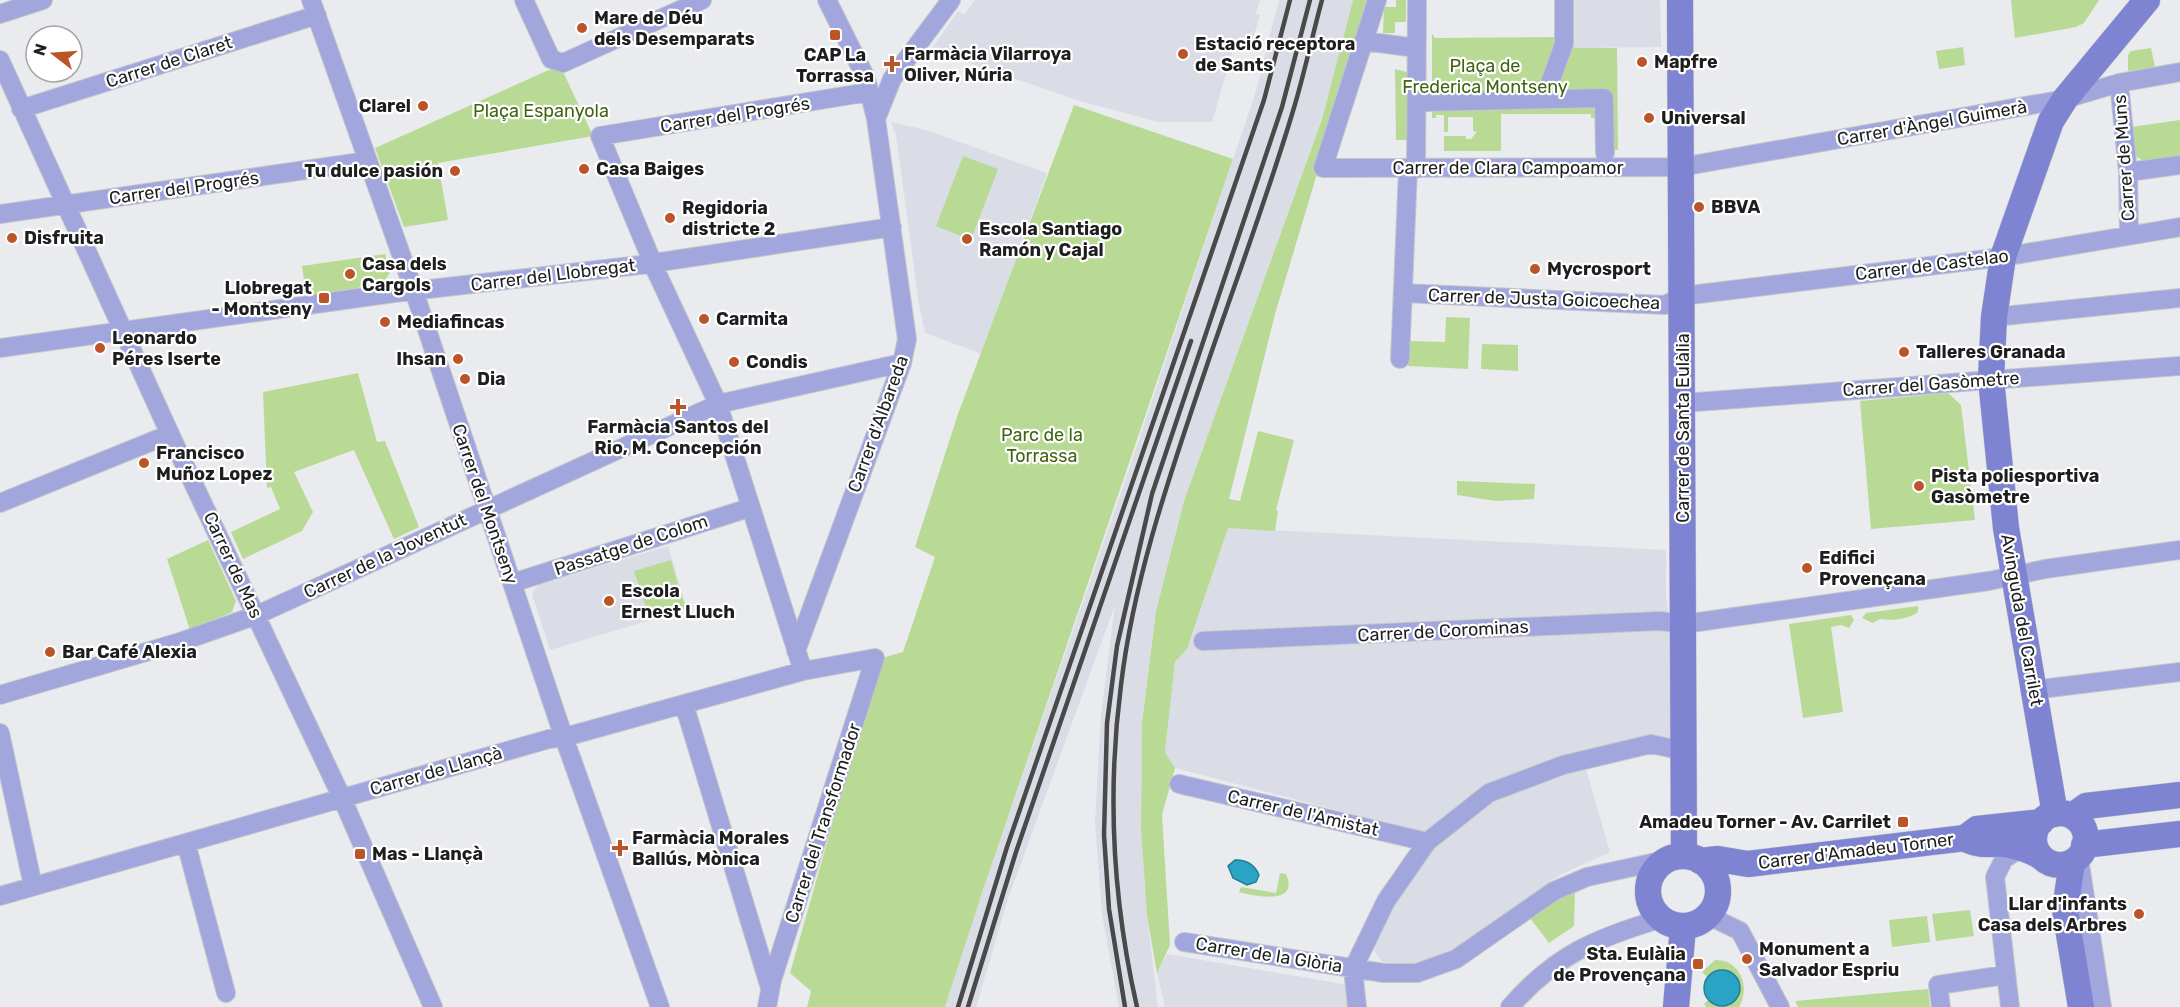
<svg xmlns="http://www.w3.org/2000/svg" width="2180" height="1007" viewBox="0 0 2180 1007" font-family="Rubik,sans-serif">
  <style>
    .built { fill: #dadde6 }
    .green { fill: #b8da95 }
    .water { fill: #2aa4c4; stroke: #267c92; stroke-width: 1.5 }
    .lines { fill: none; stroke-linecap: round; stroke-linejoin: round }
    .street-casing { stroke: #c5c6c9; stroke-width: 20 }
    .secondary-casing { stroke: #c5c6c9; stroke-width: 27 }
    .street { stroke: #a1a7dd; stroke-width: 18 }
    .secondary { stroke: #7e84d2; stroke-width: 26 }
    .rail { stroke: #49494a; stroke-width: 4.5 }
    .poi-dot { fill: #bb5529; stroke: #fff; stroke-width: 2 }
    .labels { text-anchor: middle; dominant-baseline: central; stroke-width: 4.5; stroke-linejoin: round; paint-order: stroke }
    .poi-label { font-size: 18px; font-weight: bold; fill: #1e1e1f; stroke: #fff; text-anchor: start }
    .street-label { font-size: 18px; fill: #1e1e1f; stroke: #fff }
    .park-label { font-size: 18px; fill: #426311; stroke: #fff }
  </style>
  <rect width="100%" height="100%" fill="#eaebee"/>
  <path class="built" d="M975,0H1260L1256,14L1260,15L1249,52L1234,47L1212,122H1158L1080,101L931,50L958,11L964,15Z
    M1279,0H1353L1322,118L1184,501L1156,611L1142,723L1141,830L1147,916L1158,1007H1119L1102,914L1095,823L1101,714L1115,605L1008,899L976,1007H945L983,890L1125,481L1255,94Z
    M1572,0H1660L1661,47L1571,48Z
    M891,122L926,130L1047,173L982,354L925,333L919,305L896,135Z
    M1228,528L1666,550V597L1674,651V737L1654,738L1582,755L1610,852L1558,876L1451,953L1418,967L1390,965L1380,960L1374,950L1375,939L1398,899L1417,831L1175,768L1165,752L1175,662L1187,649Z
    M668,546L687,609L550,650L532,594L538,585Z
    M1167,954L1349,985L1350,1007H1165L1157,973Z"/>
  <path class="green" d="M1353,0H1369L1275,314L1229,499L1240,501L1258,431L1294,440L1276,510L1278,511L1275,531L1228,528L1187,649L1175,662L1165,752L1175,768L1162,815L1170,945L1157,973L1147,916L1141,830L1142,723L1156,611L1184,501L1322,119Z
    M1396,0H1406V22H1395V33H1383L1384,7H1396Z
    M2011,0H2099L2084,23L2076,27L2015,38Z
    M1432,34L1435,38L1556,37L1572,48H1617L1618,150H1596L1595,118H1591V114H1501V151H1444V136H1466V139H1471L1477,132L1473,131V117H1448V132H1444V115H1436V118H1432Z
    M1963,47L1965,65L1939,69L1936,51Z
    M2151,48L2155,67L2128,71V55L2131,51Z
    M560,65L593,136L438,163L448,220L404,227L375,148Z
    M1395,69L1407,72V140H1396Z
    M1074,105L1233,159L983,890L945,1007H807L811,991L790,973L879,659L903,652L935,557L915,547L958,414Z
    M2180,120V156L2143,161L2132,153L2131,127Z
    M963,156L998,169L971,240L936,226Z
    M385,254L391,271L383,284L306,296L302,266Z
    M1446,317L1470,318L1468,369L1408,366L1409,341L1445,342Z
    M1482,344L1518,345V371L1481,369Z
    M358,373L377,442L385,441L419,527L394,539L354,450L294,472L313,512L302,531L243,559L231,532L280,509L271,487L267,488L263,392Z
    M1948,393L1961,405L1975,520L1871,529L1860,401Z
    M1457,481L1535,484L1534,499L1496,501L1457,495Z
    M208,540L236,601L232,612L190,630L167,559Z
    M671,560L678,584L642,595L634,571Z
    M678,585L686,608L650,620L642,596Z
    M1918,606V612C1909,619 1892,621 1880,619L1873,623L1862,618L1866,613Z
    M1851,615L1854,620L1849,628L1841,625L1831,627L1843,712L1803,718L1789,624Z
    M1280,873L1286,874C1300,906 1254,896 1239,892L1241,887L1276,893Z
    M1575,891L1574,926L1549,943L1530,918L1556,898Z
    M1970,910L1974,936L1936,941L1932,914Z
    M1927,916L1930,942L1892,947L1889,920Z
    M1715,960C1740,959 1751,987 1739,1007H1706L1704,1004L1708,1000L1714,1005L1725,1006L1738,994C1740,980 1734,971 1719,970L1707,977L1702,972Z
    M1928,989L1930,1007H1798L1795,1001Z"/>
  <path class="water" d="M1235,860C1246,859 1255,865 1259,875L1256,882L1247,885L1233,878L1228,866Z
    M1704 988a18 18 0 1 1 36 0a18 18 0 1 1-36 0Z"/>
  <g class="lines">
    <g class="street-casing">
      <path id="street" d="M311,0L414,291L561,729L660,1007
        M524,0L551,59L563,63L702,0
        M1377,0L1323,168L1681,167L2065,99L2119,83L2180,72
        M0,14L43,0
        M1364,41L1409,47
        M0,60L170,434L342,798L433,1007
        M2119,83L2128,172L2129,234
        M1544,99L1564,44V0
        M1427,102L1604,98L1605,153
        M21,109L317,15
        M876,119L892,79L951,0
        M1416,169L1417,0
        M2128,172L2180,165
        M0,214L368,161
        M1403,293L1665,305L1682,296L2003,257L2180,227
        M1994,317L2180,298
        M0,348L394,293L640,265L892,227
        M1400,359L1408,169
        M1683,403L2179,366
        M0,503L170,434
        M512,583L749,508
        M1203,641L1660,621L1684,624L1989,581L2045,569L2180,550
        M796,651L902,363L907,339L876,119L866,78L827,0
        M803,671L718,404L656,271L600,136L869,92
        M2033,690L2180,672
        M0,695L180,642L257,615L718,404L902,363
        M684,704L770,988
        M0,733L33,886
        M1179,784L1427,842
        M186,843L226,993
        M2079,858L2102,1007
        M0,896L549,739L565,737L803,671L875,658L772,980L767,1007
        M1709,916L1740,931L1780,1007
        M1184,942L1384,973H1417L1456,959L1554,891L1587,877L1665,860
        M1353,969L1386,901L1427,842L1489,793L1563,765L1651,744L1684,751
        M1353,969L1357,1007
        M1510,1007C1555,955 1596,938 1660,919
        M1941,1007L1938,985L2005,975
        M2010,1007L1995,877L2004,859L2021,848"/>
    </g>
    <g class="secondary-casing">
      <path id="secondary" d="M1680,0L1684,856
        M2034 839a26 26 0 1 1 52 0a26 26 0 1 1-52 0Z
        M2055,814L2006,528L1991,379L1994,317L2003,257L2051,121L2065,99L2147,0
        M2072,816L2086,806L2180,795
        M1970,841C1981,846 1992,843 2004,844C2017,846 2029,850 2040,856
        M2084,845L2180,834
        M1648 891a35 35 0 1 1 70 0a35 35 0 1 1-70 0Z
        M1700,861L1718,859L1748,864L1965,838L1977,829L2041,822
        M2072,862L2065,910L2081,1007
        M1676,1007L1683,927"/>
    </g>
    <use href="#street" class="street"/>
    <use href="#secondary" class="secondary"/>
    <path class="rail" d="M958,1007L1007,847L1264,100L1290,0
      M968,1007L1016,852L1191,341
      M1125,1007L1109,909L1104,835L1107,723L1117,646L1152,494L1282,107L1310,0
      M1137,1007C1113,902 1107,793 1121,685C1134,576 1171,472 1206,368C1235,283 1267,198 1293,111C1304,75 1312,37 1322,0"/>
  </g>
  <g class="poi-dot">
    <circle cx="582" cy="28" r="6"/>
    <rect x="829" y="29" width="12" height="12" rx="3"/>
    <circle cx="1183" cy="54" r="6"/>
    <circle cx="1642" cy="62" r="6"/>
    <path d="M889 55h6v6h6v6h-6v6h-6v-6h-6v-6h6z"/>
    <circle cx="423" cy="106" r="6"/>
    <circle cx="1649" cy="118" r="6"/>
    <circle cx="584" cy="169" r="6"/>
    <circle cx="455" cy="171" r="6"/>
    <circle cx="1699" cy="207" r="6"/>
    <circle cx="670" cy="218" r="6"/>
    <circle cx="12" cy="238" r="6"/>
    <circle cx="967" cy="239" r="6"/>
    <circle cx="1535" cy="269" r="6"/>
    <circle cx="350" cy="274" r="6"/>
    <rect x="318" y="292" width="12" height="12" rx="3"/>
    <circle cx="704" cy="319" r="6"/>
    <circle cx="385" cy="322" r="6"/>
    <circle cx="100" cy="348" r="6"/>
    <circle cx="1904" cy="352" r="6"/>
    <circle cx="458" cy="359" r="6"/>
    <circle cx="734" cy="362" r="6"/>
    <circle cx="465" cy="379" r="6"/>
    <path d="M675 398h6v6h6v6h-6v6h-6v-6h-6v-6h6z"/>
    <circle cx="144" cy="463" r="6"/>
    <circle cx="1919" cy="486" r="6"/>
    <circle cx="1807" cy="568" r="6"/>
    <circle cx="609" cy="601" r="6"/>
    <circle cx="50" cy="652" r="6"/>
    <rect x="1897" y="816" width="12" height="12" rx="3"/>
    <path d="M617 839h6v6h6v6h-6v6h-6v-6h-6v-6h6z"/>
    <rect x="354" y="848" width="12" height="12" rx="3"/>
    <circle cx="2139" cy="914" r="6"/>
    <circle cx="1747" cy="959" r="6"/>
    <rect x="1692" y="958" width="12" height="12" rx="3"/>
  </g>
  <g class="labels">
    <g class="poi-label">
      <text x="594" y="18">Mare de Déu<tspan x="594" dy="21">dels Desemparats</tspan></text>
      <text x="1195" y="44">Estació receptora<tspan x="1195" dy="21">de Sants</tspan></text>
      <text x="904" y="54">Farmàcia Vilarroya<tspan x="904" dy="21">Oliver, Núria</tspan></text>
      <text x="835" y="55" text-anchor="middle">CAP La<tspan x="835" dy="21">Torrassa</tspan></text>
      <text x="1654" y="62">Mapfre</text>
      <text x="411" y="106" text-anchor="end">Clarel</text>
      <text x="1661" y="118">Universal</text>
      <text x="596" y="169">Casa Baiges</text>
      <text x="443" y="171" text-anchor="end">Tu dulce pasión</text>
      <text x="1711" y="207">BBVA</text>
      <text x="682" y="208">Regidoria<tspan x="682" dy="21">districte 2</tspan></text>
      <text x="979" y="229">Escola Santiago<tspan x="979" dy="21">Ramón y Cajal</tspan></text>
      <text x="24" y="238">Disfruita</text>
      <text x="362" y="264">Casa dels<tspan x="362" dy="21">Cargols</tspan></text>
      <text x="1547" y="269">Mycrosport</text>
      <text x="312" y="288" text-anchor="end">Llobregat<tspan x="312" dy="21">- Montseny</tspan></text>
      <text x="716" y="319">Carmita</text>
      <text x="397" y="322">Mediafincas</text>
      <text x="112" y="338">Leonardo<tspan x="112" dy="21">Péres Iserte</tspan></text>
      <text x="1916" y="352">Talleres Granada</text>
      <text x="446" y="359" text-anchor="end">Ihsan</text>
      <text x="746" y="362">Condis</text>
      <text x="477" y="379">Dia</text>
      <text x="678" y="427" text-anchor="middle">Farmàcia Santos del<tspan x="678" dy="21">Rio, M. Concepción</tspan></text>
      <text x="156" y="453">Francisco<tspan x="156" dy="21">Muñoz Lopez</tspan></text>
      <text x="1931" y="476">Pista poliesportiva<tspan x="1931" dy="21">Gasòmetre</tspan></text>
      <text x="1819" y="558">Edifici<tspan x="1819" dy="21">Provençana</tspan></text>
      <text x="621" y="591">Escola<tspan x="621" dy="21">Ernest Lluch</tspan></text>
      <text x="62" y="652">Bar Café Alexia</text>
      <text x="1891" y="822" text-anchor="end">Amadeu Torner - Av. Carrilet</text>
      <text x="632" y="838">Farmàcia Morales<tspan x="632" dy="21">Ballús, Mònica</tspan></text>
      <text x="372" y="854">Mas - Llançà</text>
      <text x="2127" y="904" text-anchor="end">Llar d'infants<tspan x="2127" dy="21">Casa dels Arbres</tspan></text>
      <text x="1759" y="949">Monument a<tspan x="1759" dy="21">Salvador Espriu</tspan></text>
      <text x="1686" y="954" text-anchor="end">Sta. Eulàlia<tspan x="1686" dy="21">de Provençana</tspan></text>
    </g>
    <g class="street-label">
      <text transform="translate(169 62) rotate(-18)">Carrer de Claret</text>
      <text transform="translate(735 115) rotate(-9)">Carrer del Progrés</text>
      <text transform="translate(1932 123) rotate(-10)">Carrer d'Àngel Guimerà</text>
      <text transform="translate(2124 158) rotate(-94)">Carrer de Muns</text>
      <text x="1508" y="168">Carrer de Clara Campoamor</text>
      <text transform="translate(184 188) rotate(-8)">Carrer del Progrés</text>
      <text transform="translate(1932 265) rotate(-7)">Carrer de Castelao</text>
      <text transform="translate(553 275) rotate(-7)">Carrer del Llobregat</text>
      <text transform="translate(1544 299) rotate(2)">Carrer de Justa Goicoechea</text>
      <text transform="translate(1931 384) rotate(-4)">Carrer del Gasòmetre</text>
      <text transform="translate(878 424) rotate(-70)">Carrer d'Albareda</text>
      <text transform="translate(1683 428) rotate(-90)">Carrer de Santa Eulàlia</text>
      <text transform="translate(485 504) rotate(71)">Carrer del Montseny</text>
      <text transform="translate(631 545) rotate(-18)">Passatge de Colom</text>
      <text transform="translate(385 556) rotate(-25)">Carrer de la Joventut</text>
      <text transform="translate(233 565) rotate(65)">Carrer de Mas</text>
      <text transform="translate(2022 620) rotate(80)">Avinguda del Carrilet</text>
      <text transform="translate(1443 631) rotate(-3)">Carrer de Corominas</text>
      <text transform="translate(436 771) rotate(-16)">Carrer de Llançà</text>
      <text transform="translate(1303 813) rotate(13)">Carrer de l'Amistat</text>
      <text transform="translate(823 823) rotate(-72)">Carrer del Transformador</text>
      <text transform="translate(1856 851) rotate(-7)">Carrer d'Amadeu Torner</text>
      <text transform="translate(1269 955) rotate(9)">Carrer de la Glòria</text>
    </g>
    <g class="park-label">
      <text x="1485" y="66">Plaça de<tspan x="1485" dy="21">Frederica Montseny</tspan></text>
      <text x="541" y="111">Plaça Espanyola</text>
      <text x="1042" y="435">Parc de la<tspan x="1042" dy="21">Torrassa</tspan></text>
    </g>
  </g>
  <g transform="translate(54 54) rotate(287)"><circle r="28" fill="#ffffff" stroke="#a5a5a5" stroke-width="1.5"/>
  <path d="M0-4.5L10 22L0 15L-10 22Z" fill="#bb5529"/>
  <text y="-9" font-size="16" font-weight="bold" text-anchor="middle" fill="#1e1e1f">N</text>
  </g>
</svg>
